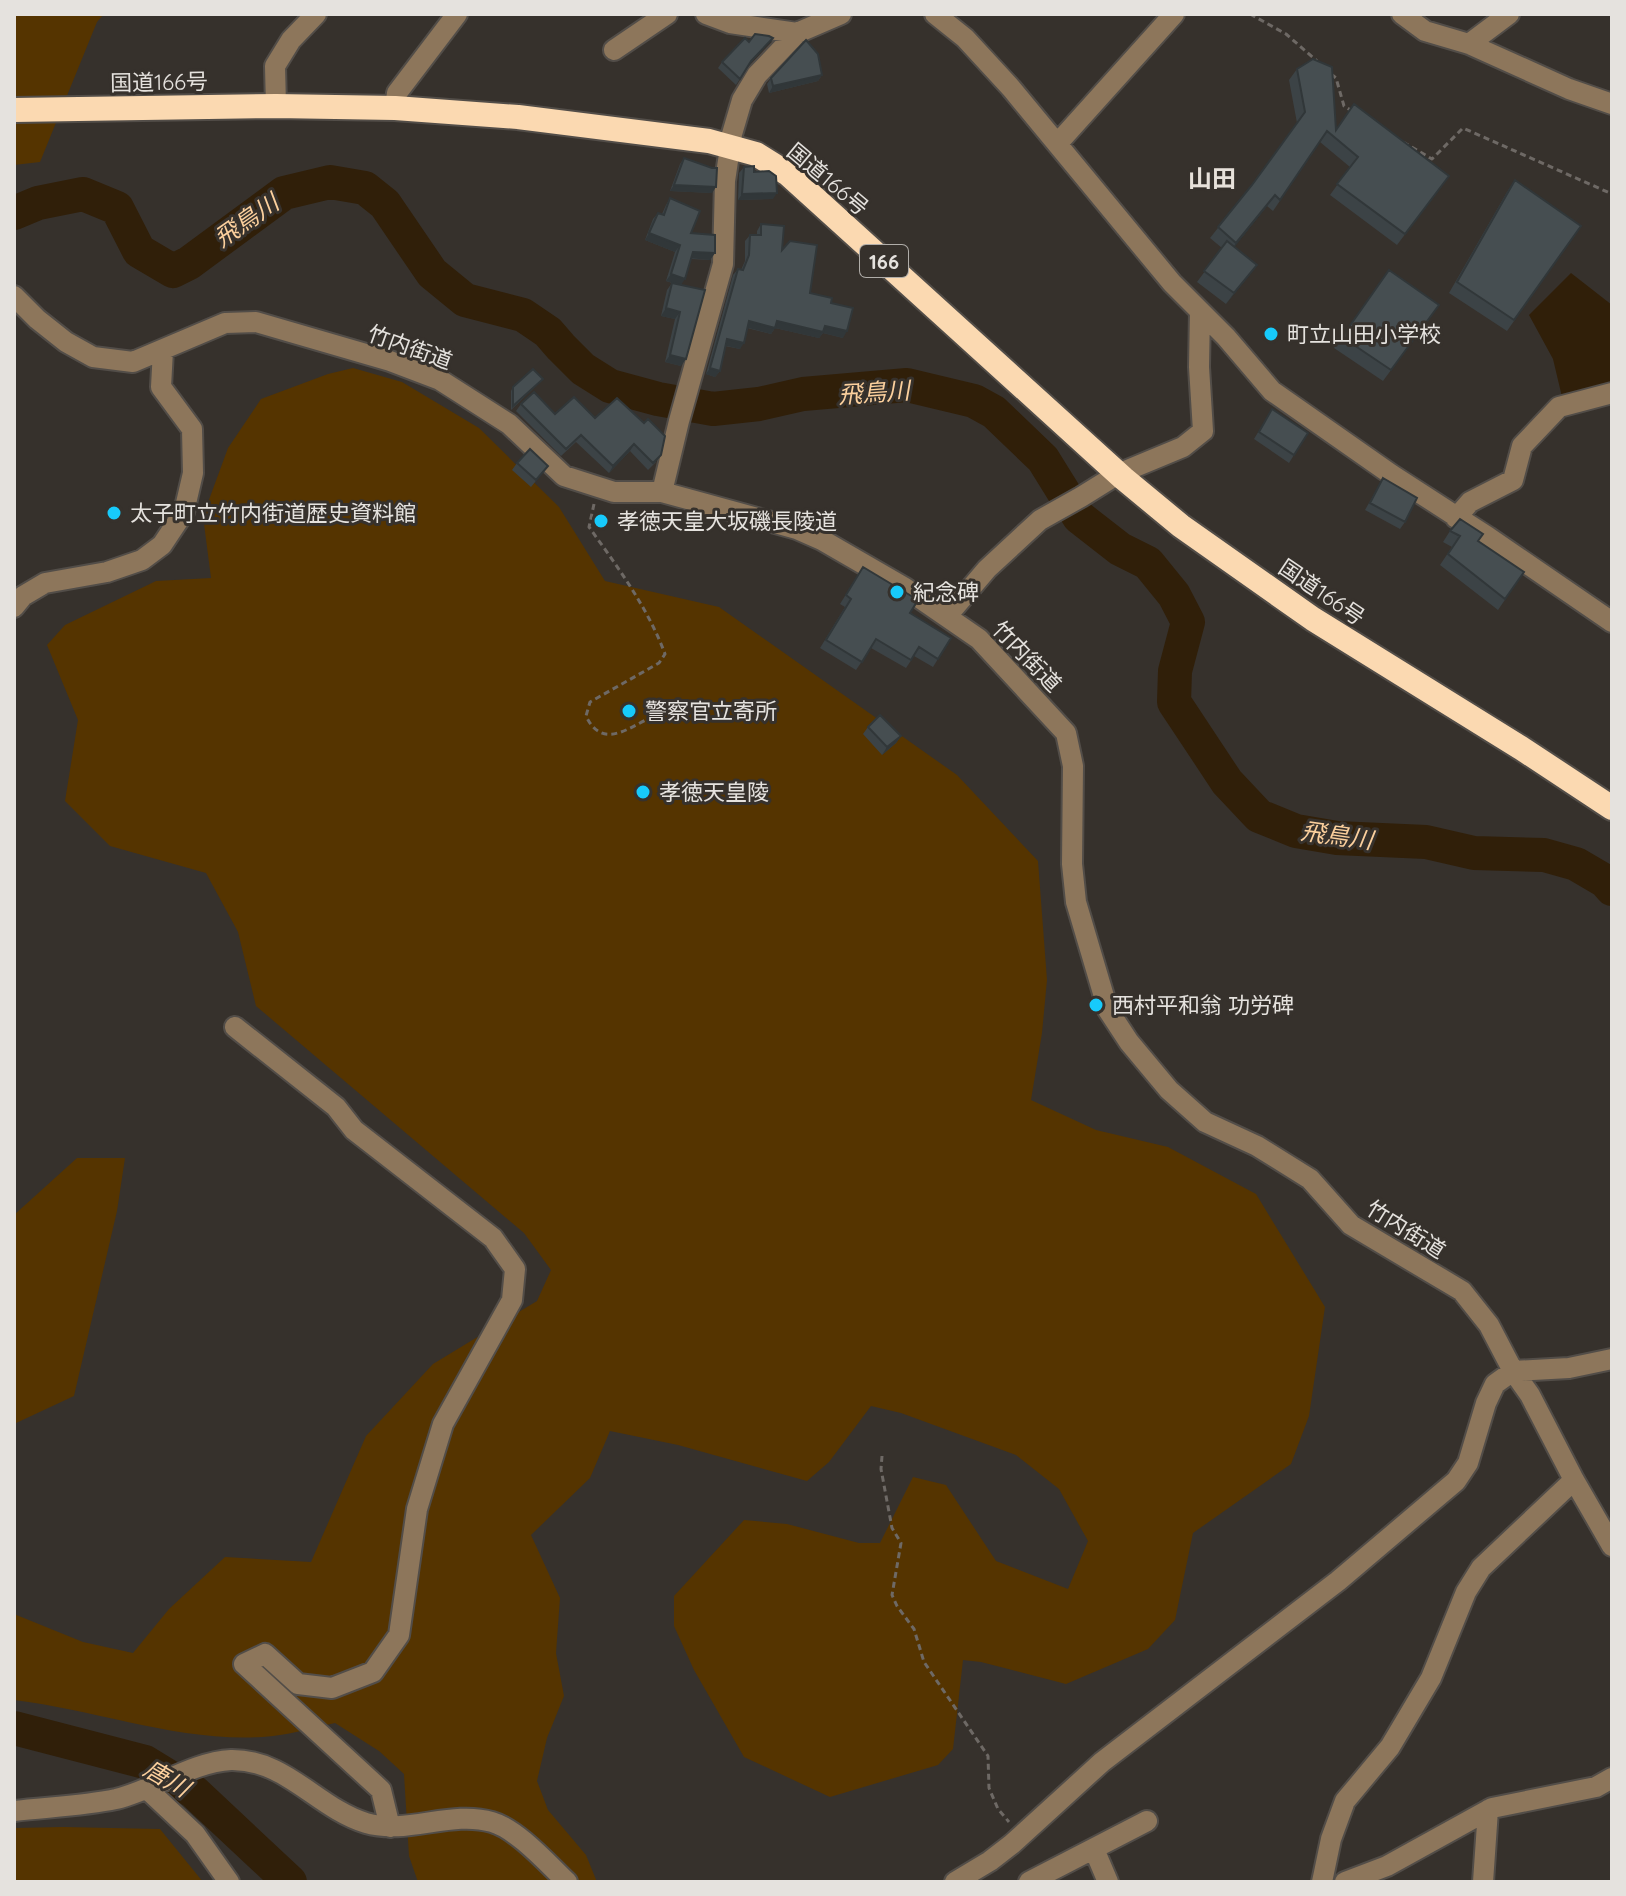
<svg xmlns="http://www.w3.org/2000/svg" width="1626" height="1896" viewBox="0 0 1626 1896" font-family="Quicksand,'Noto Sans JP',sans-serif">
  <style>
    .green { fill: #553400 }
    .water { fill: #301f09 }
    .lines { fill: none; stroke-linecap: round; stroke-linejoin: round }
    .river { stroke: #301f09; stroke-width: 34 }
    .minor-casing { stroke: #524d48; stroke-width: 24 }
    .highway-casing { stroke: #524d48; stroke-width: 28 }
    .path { stroke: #6e6965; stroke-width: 3; stroke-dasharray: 6 4; stroke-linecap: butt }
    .minor { stroke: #8d765b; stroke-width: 20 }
    .highway { stroke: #fbd9b1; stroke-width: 24 }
    .wall { fill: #3c4346 }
    .shaded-wall { fill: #313739 }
    .building { fill: #464e51; stroke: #313739; stroke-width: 2 }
    .poi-dot { fill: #17cafb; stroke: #36312c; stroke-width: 3 }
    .labels { text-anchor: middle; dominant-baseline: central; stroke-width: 6; stroke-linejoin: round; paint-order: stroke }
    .shield { fill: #36312c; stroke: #b0ada9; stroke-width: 2 }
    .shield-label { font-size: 20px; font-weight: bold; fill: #e5e2de }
    .street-label { font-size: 22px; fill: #e5e2de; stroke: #36312c }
    .poi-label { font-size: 22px; fill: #e5e2de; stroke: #36312c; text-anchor: start }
    .neighbourhood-label { font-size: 24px; font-weight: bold; fill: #e7e1da; stroke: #36312c }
    .water-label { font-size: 24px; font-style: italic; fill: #fcd09d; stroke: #36312c }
  </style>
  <rect width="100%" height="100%" fill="#36312c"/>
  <path class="green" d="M14,14H104L97,22L40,162L14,165Z
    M353,368L402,382L479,428L559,507L605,581L719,607L957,775L1038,861L1047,980L1042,1033L1031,1100L1096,1130L1168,1147L1256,1194L1325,1307L1309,1416L1291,1464L1193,1533L1175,1620L1148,1649L1066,1684L981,1662L963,1660L953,1749L938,1765L830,1797L744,1757L694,1670L674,1626V1596L744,1520L787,1524L859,1543H880L913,1477L946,1485L996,1561L1068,1589L1088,1541L1059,1489L1016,1455L901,1413L871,1406L829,1462L807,1481L678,1445L610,1431L590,1478L531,1535L560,1598L556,1653L564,1696L547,1738L537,1781L548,1810L586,1855L597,1882H418L409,1856L404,1774L379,1751L335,1723C311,1728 286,1736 262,1737C178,1742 97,1710 14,1700V1614L83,1642L133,1653L169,1609L225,1557L311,1562L366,1436L433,1364L537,1301L551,1270L524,1233L256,1006L238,932L206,873L110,846L65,801L78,720L47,645L65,625L156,581L211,578L203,516L228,448L261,399L328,374Z
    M77,1158H125L117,1211L74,1396L14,1424V1215Z
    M63,1827L160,1829L203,1882H14V1828Z"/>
  <path class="water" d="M1571,273L1612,305V385L1563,401L1553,359L1529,315Z"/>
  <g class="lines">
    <path class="river" d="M14,213L38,203L83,194L117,208L139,251L173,271L189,263L284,193L330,182L365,188L385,204L432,273L465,300L523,315L548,332L561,347L583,369L610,386L658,399L713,409L759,404L803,394L907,385L974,401L994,412L1043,459L1079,517L1120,549L1148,563L1174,595L1188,622L1175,671L1174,702L1227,782L1259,816L1296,831L1337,838L1426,842L1474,853L1544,855L1576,864L1605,881L1612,889
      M14,1728L145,1762L194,1792L290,1882"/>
    <g class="minor-casing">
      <path id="minor" d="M706,14L730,23L797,33
        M935,14L965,38L1011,88L1172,283L1226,337L1272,391L1392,475L1488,537L1612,622
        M1402,14L1425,31L1469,44L1569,89L1612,104
        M1469,44L1509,14
        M614,50L667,14
        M276,106L275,66L291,40L316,14
        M395,108L397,93L457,14
        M1058,143L1174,14
        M14,296L37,319L66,342L93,357L133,362L225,323L256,322L390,361L440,380L509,424L564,476L614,492H662L797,529L822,540L905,588L979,639L1066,733L1073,766L1072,864L1076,902L1108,1010L1129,1042L1169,1090L1205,1122L1257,1146L1310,1179L1351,1225L1462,1291L1489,1325L1513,1371L1530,1395L1574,1480L1612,1546
        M662,492L679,421L723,264L725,181L732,134L742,100L757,75L797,33L841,14
        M1456,518L1470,502L1513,480L1522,446L1559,407L1612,393
        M14,607L23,596L45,583L107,572L142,560L162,545L184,512L193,473L192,429L161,387L163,350
        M947,616L987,569L1040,520L1081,497L1118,474L1183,447L1203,431L1199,367L1200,311
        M235,1027L336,1107L354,1130L493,1238L515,1269L512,1300L443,1424L417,1509L399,1635L373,1672L332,1688L298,1684L265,1654L244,1664L381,1790L390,1827
        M147,1789L195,1834L229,1882
        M14,1811C48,1807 83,1806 116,1799C154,1790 192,1762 231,1760C286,1759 317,1808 366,1823C407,1835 451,1810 492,1822C517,1829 548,1864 567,1882
        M1094,1849L1108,1882
        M955,1882L990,1861L1012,1844L1102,1762L1338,1581L1456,1481L1468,1463L1486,1403L1495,1384L1513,1371L1569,1368L1612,1359
        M1029,1882L1147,1821
        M1322,1882L1331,1839L1345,1801L1390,1747L1431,1678L1466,1592L1481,1568L1574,1480
        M1345,1882L1387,1866L1492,1808L1596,1787L1612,1778
        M1483,1882L1488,1810"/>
    </g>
    <g class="highway-casing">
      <path id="highway" d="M14,110L276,106L395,108L518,117L709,141L756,154L788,174L1123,478L1181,526L1313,619L1521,748L1612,808"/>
    </g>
    <path class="path" d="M1250,14L1286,34L1317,61
      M1331,74L1336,78L1344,106L1352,111
      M1403,142L1432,159L1463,128L1612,194
      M594,504L589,527C617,566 648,608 665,654L659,663L590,702L586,716C608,762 647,706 677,711
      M685,706H688
      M882,1456L881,1469L892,1528L901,1543L892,1595L897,1606L914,1629L924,1662L988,1756L989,1788L998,1809L1009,1822"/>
    <use href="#minor" class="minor"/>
    <use href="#highway" class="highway"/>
  </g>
  <path class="wall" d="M773,38L749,65L736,85L718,68L722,62L749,42Z
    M1297,69L1336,130L1449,176L1397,245L1330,195L1350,167L1320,142L1273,211L1267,206L1234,247L1257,265L1226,304L1197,282L1222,248L1210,238L1252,185L1297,123L1289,80Z
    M822,75L818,81L769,93L767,84L771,78Z
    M684,158L712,193L670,191L680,164Z
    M744,167L754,172L773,199L738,200L739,173Z
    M1515,180L1581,226L1507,331L1449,293L1507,192Z
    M670,198L691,233L715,253L710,260L691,259L681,285V366L665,362L675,319L661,316L667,290L672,283L666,281L675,252L645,240L653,219L658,213L662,214L666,205Z
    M761,224L782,250L810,293L831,303L843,338L823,333L819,338L775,328L771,334L747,328L740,349L725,346L720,371L715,377L706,374L733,275L738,269L741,270L745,261V241L750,235H757V231Z
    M1389,270L1439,305L1383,381L1334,348Z
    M543,379L540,382L511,410V391L513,387Z
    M617,398L656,462L648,470L630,451L609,473L576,442L561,456L516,411L521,404L555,414L595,418Z
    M1272,409L1294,455L1289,463L1254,439Z
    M517,463L548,466L531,487L512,470Z
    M1383,478L1405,522L1400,529L1365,510Z
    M1450,531L1478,541L1524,572L1498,610L1440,565L1452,547L1443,542Z
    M863,567L910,613L938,659L933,667L914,656L906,668L871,648L856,670L820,648L845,607L840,604Z
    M868,727L901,736L896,743L882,755L863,734Z"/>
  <path class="shaded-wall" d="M822,75L818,81L769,93L773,86Z
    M674,185L716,187L712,193L670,191Z
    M777,193L773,199L738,200L742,194Z
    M1275,195L1267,206L1229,254L1236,243Z
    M649,233L680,245L675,252L645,240Z
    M693,252L715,253L710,260L689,258Z
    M1257,265L1249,276L1226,304L1234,293Z
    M671,274L685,279L681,285L666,281Z
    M666,308L680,312L675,319L661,316Z
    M749,321H777L825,326L847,331L843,338L823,333L819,338L775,328L771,334L745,327Z
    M727,339L744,343L740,349L723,345Z
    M670,355L686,359L681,366L665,362Z
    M710,368L720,371L715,377L706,374Z
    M634,444L630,451L609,473L613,466Z
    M901,736L896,743L882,755L887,747Z"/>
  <path class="building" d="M755,34L769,36L773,38L751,61L740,79L722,62L745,38L749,42Z
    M806,40L818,54L822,75L773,86L771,78Z
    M1313,59L1332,67L1336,130L1354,104L1449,176L1405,234L1337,184L1358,157L1327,131L1280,200L1275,195L1236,243L1218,227L1252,185L1305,112L1297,69Z
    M684,158L712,168H717L716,187L674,185Z
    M754,166V172L769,171L776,176L777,193L742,194L744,167Z
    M1515,180L1581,226L1514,320L1457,282Z
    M670,198L700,211L691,233L715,235V253L693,252L685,279L671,274L680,245L649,233L658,213L664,215Z
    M761,224L784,226L782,250L790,241L817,245L810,293L832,298L831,303L853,308L847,331L825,326L823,332L777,321L775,328L749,321L744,343L727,339L720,371L710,368L738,269L743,270L749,255L750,235H761Z
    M1227,241L1257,265L1234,293L1204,271Z
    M1389,270L1439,305L1391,370L1342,337Z
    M672,283L705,290L686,359L670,355L680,312L666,308Z
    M533,369L543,379L513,406V387Z
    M534,392L555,414L574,397L595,418L617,398L644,423L648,419L665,436L661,455L653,463L634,444L613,466L581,435L566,449L521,404Z
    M1272,409L1308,433L1294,455L1259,432Z
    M530,449L548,466L536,480L517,463Z
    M1383,478L1417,498L1405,522L1370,503Z
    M1460,519L1483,534L1478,541L1524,572L1505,599L1448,554L1460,536L1450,531Z
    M863,567L918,600L910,613L951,638L938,659L919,647L911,660L876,639L862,662L826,640L851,599L846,595Z
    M880,715L901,736L887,747L868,727Z"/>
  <g class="poi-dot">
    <circle cx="1271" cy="334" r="8"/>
    <circle cx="114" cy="513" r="8"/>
    <circle cx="601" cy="521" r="8"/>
    <circle cx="897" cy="592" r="8"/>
    <circle cx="629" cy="711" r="8"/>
    <circle cx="643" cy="792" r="8"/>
    <circle cx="1096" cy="1005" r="8"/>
  </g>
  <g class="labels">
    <rect class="shield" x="860" y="245" width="48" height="32" rx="6"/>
    <g class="shield-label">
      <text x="884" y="261">166</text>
    </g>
    <g class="street-label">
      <text transform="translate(159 82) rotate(-1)">国道166号</text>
      <text transform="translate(828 179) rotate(40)">国道166号</text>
      <text transform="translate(410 347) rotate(20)">竹内街道</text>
      <text transform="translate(1322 592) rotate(34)">国道166号</text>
      <text transform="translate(1027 656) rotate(46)">竹内街道</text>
      <text transform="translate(1406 1229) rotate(32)">竹内街道</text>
    </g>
    <g class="poi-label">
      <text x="1287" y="334">町立山田小学校</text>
      <text x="130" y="513">太子町立竹内街道歴史資料館</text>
      <text x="617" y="521">孝徳天皇大坂磯長陵道</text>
      <text x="913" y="592">紀念碑</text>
      <text x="645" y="711">警察官立寄所</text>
      <text x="659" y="792">孝徳天皇陵</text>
      <text x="1112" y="1005">西村平和翁 功労碑</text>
    </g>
    <g class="neighbourhood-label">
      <text x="1212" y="178">山田</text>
    </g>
    <g class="water-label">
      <text transform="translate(246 220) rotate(-35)">飛鳥川</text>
      <text transform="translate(874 392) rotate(-4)">飛鳥川</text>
      <text transform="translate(1337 835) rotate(8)">飛鳥川</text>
      <text transform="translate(167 1778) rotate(30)">唐川</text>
    </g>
  </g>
  <rect width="1626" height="1896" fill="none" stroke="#e5e2de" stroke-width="32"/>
</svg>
